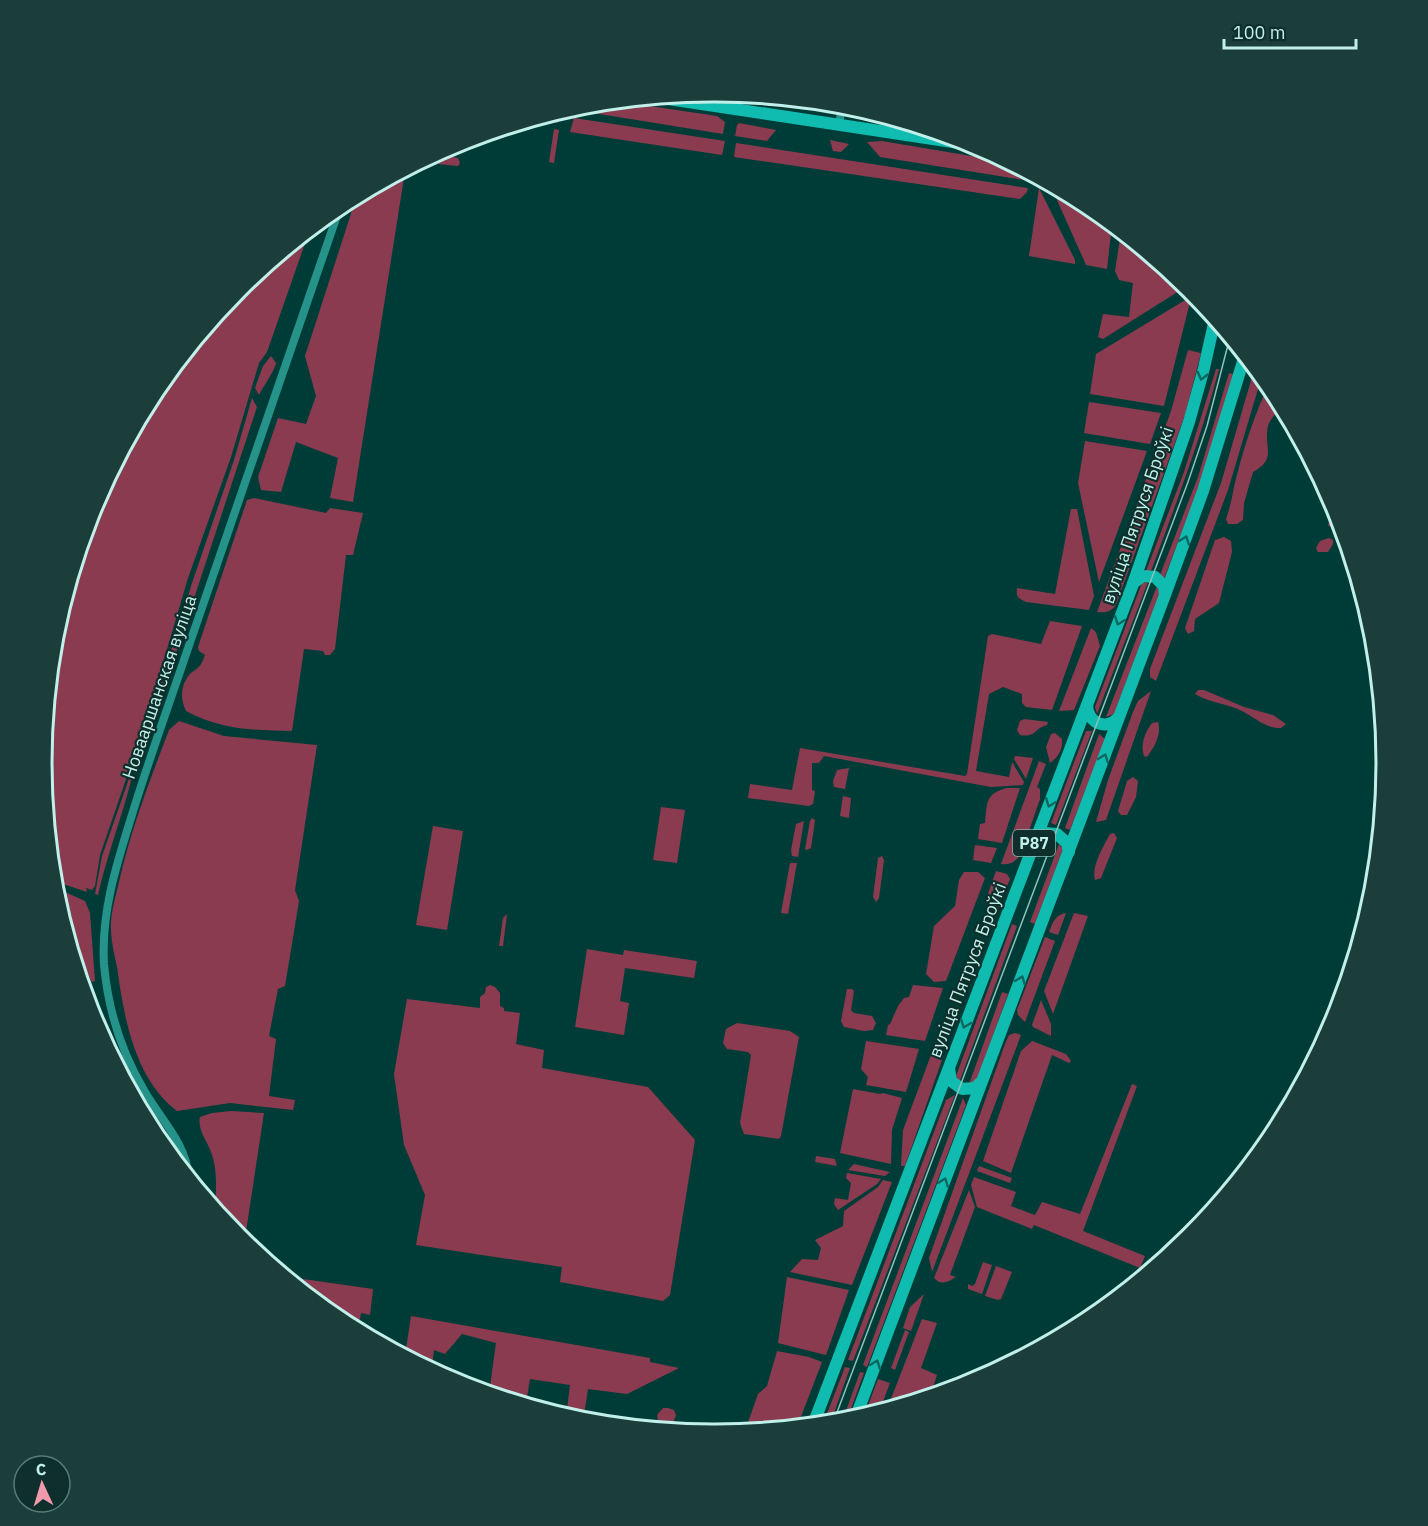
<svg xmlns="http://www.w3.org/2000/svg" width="1428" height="1526" viewBox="0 0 1428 1526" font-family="'IBM Plex Sans',sans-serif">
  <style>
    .green { fill: #8b3b50 }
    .water { fill: #25053c }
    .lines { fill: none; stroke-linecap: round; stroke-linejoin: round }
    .minor { stroke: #259389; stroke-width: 8 }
    .primary { stroke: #0fbcaf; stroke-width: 12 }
    .tram { stroke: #8fc1bb; stroke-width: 1.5 }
    .oneway { stroke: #0e6760 }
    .labels { text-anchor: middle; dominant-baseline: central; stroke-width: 4.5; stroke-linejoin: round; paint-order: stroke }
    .shield { fill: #0e2f2c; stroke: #8bb5b0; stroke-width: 1.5 }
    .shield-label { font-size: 16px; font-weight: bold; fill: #c1efe9 }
    .street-label { font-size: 18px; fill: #c1efe9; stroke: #0e2f2c }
    .rim { fill: none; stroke: #c1efe9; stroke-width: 3 }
  </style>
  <rect width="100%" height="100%" fill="#003c37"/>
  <path class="green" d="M615,101L717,116L725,122L723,134L575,110L576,106Z
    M550,114L559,116L558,123L533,119Z
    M574,118L725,141L722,155L570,132Z
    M739,123L776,130L767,141L735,136L737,125Z
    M554,129L559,130L554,163L549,162Z
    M830,140L849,144L841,152L833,151Z
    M882,141L1007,162L1029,173L1030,181L880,157L867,142Z
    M736,143L1028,188L1027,192L1020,199L734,157Z
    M449,156L458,158L460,163L458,166L438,164Z
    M405,171L353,502L330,498L338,458L296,442L281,492L261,490L258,477L278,418L306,424L316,396L305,356L357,195Z
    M1039,188L1075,260V264L1029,256Z
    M1053,191C1077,195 1094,209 1112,225L1107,269L1086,265Z
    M310,229L267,352L259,363L231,457L188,578L145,724L100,855L95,886L92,890L86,888L87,892L54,881L42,763L48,700L53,696L66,606L63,605L93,506L155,389L239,288Z
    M1121,232L1187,286L1103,339L1098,337L1103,314L1129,317L1133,283L1119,280L1115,271Z
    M1187,299L1190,302L1164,406L1090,394L1096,354Z
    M1188,350L1201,353L1185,415L1116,605C1111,612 1105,613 1097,612L1171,411Z
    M271,356L276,363C275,370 263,387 259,395L255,388L263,366Z
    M1216,369H1219C1201,438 1176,504 1151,571H1146L1184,472Z
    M1229,373L1233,374L1202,478L1164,579L1160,575L1198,477Z
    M1252,377L1261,379L1228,490L1156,681L1150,677V669L1221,483Z
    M1275,393L1282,407C1277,412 1270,419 1268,426C1263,448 1278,458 1253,472L1244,503L1243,520L1237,524H1228L1226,519C1230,508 1232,498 1234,487C1241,457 1251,425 1263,397Z
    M252,398L257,407L152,726L148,725L192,583L234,460Z
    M1089,402L1161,413L1150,444L1084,433Z
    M1085,441L1147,451L1099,582L1078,483Z
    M254,498L326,513L330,508L363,513L353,555H346L335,649L330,655H325L323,651L304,649L292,731C252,730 222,730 186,711C181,701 180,688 187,678C194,667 199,673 205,655L199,651L198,647L247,500Z
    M1333,502L1339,521L1336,527L1328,526Z
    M1071,509H1077L1094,596L1089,610L1026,602C1018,598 1016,597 1017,588L1055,594Z
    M1224,537L1231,541L1232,552L1219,603L1195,619L1194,631L1188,634L1185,628L1215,540Z
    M1329,538L1333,540V544L1328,552H1318L1316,548L1320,541Z
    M1148,582L1097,714L1095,707L1142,583Z
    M1157,586L1160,592L1114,714L1106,717Z
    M1050,621L1082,626L1052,710L1026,707L1022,703V694L1003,687L989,694L976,771L1009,777L1012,762L1024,782L1023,785L991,787L824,756L819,763H812V790L815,791L813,804L809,806L748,798L750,784L792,790L800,748L965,776L967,774L988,636L992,634L1041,644Z
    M1091,628L1096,632L1100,646L1074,710L1059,711Z
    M1198,690H1204L1244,707L1273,715L1286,724L1281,728C1264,728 1256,718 1242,711C1226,703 1210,703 1195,694Z
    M1151,691L1106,820L1096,822L1108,780L1133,712L1138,701Z
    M1024,719L1048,722L1047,725C1034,728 1036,738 1020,735L1017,730L1020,721Z
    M179,721L224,736L317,745L295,890L299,901L285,986L278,989L269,1036L276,1039L269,1096L295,1100L293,1110L230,1103L177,1111C134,1078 124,1017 117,967C114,953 110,936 111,922C112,908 116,895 119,882C131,829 150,780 169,730Z
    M1158,722C1162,734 1154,748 1147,757L1144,756C1140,745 1145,732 1152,723Z
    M1086,731H1092L1056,825L1051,823Z
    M1055,733L1062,739C1063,750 1058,757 1050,763L1046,747L1051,734Z
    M1099,734L1105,739L1070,830L1065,828Z
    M1015,756L1033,758L1026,779L1014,759Z
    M1039,761L1046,764L1037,787L1040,789V799L1021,854C1015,862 1011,865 1001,864Z
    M849,768L845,789L834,787L833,781L837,770Z
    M130,776L132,777C122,817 107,855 98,895L95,894L102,856Z
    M1133,777L1138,781L1136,797L1127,815H1121L1118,811L1127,781Z
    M1007,788H1020L1002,843L978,839L980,824L985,823C987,804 985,793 1007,788Z
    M843,796L851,798L849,818L840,816Z
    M661,807L685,810L677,863L653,860Z
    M812,818L815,820L811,848L807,850L805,849L810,821Z
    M804,821L798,857L792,856L791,850L796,824Z
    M433,826L463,831L447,930L416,925Z
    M1114,833L1117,838L1101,878L1095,880C1091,867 1104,845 1110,834Z
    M1059,844L1063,849L1035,924L1030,922Z
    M975,845L997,848L991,863L973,860Z
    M882,856L884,860L879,898L876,902L873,897L878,858Z
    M790,863H797L788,914L781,913Z
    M996,871L1007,874L1010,879L997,910L989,906L986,899Z
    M964,872H978L985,878L946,981L934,982L926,974L934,926L955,906L959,880Z
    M54,887L85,901L90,913L95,981L92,982L87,973C90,1002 100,1030 112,1056L93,1020Z
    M1066,913L1058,935L1049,932C1053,922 1055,915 1066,913Z
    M1074,913L1088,916L1053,1014L1044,991Z
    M507,914L503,946H499L503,918Z
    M1012,924L1017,926L959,1083L956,1076Z
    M1045,937L1055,941L1025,1022L1018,1015L1017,1010Z
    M587,949L623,955L624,950L697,961L694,978L625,968L620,1001L629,1003L624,1035L575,1027Z
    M490,985L495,987L500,993V1006L504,1008V1011L520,1013L516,1044L544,1050L542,1068L648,1087L695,1140L670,1295L663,1301L560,1282L562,1267L416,1245L425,1195L404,1145L394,1074L407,999L480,1008V997L485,993L486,987Z
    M913,985L943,988L925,1041L886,1035L888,1025L890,1024L898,1006L904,998L909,997Z
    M847,989H852L854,991L851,1010L854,1013L872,1016L876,1023L873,1030L864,1031L844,1027L841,1021Z
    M1002,992L1008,994L976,1082L968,1087Z
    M1041,1000L1051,1024V1036L1033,1027L1032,1025Z
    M737,1023L790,1031L799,1037L781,1136L779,1139L744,1134L740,1123L751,1055L748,1052L727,1049L723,1043L726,1029Z
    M1015,1033L1021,1035L932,1272L929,1258L1005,1044L1009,1035Z
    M866,1041L919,1049L906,1092L866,1085L868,1077L861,1069Z
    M1032,1041L1066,1054L1071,1061L1069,1063L1052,1055L1011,1173L983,1161L1021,1051Z
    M935,1054L940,1056L942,1060L905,1166H901L903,1130L931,1055Z
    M1132,1084L1137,1086L1083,1231L1145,1256L1140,1268L1034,1225L1032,1229L977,1207L971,1185L974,1177L1016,1192L1011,1206L1035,1215L1042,1202L1080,1214Z
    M853,1089L880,1094L883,1093L902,1098L892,1130L891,1164L840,1153Z
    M955,1095L853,1361L848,1360L946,1100Z
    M963,1098L966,1105L867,1367L863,1365Z
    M141,1110L145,1112L174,1159L155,1136Z
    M231,1111L264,1113L245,1238L248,1245L239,1238L215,1209C216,1191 218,1170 211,1152C207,1141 197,1129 200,1117L212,1113Z
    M816,1156L835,1159L837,1166L815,1162Z
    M854,1164L890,1172L885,1176L848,1170Z
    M979,1166L1012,1178L1010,1183L977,1171Z
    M847,1173L881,1179L877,1184L838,1210L834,1204L835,1198L848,1200L851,1183L846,1178Z
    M883,1180L892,1182L852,1285L790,1272L802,1259L818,1260L821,1248L815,1240L843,1226L844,1211L878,1187Z
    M969,1190L975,1207L950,1275L956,1277C948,1282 941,1286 934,1278Z
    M983,1262L992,1265L982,1294L968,1289V1284L972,1286L975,1284Z
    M996,1266L1012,1272L1001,1299L998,1300L985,1296Z
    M787,1277L849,1290L826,1355L778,1343Z
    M296,1278L373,1289L370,1315L361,1313L358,1331L340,1322L295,1284Z
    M924,1294L911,1331L903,1328L910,1307Z
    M411,1316L650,1358V1362L679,1368L627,1394L588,1389L583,1422L566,1417L570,1385L530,1379L527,1397L510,1394L509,1400L489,1394L496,1343L462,1334L445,1354L434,1350L432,1366L443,1374V1376L405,1356Z
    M922,1319L937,1323L921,1368L937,1375L930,1396L887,1409Z
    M905,1330L909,1332L895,1370L891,1368Z
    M777,1351L809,1357L822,1362L797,1427L747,1432L746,1428L758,1394L767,1386Z
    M845,1367L850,1368L830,1424H823Z
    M860,1372L864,1373L846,1422H842Z
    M878,1379L890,1383L879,1412L864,1416Z
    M663,1408H668L674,1410L676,1415L670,1431L660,1430L657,1415Z"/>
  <path class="water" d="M63,605L66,606L52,696L48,700L55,632Z"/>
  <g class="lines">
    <path class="minor" d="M735,109L738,93
      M839,125L842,106
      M189,1178C186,1143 162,1121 145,1092C121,1052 108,1010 104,964C101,913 116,866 131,818C147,765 166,713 184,660C236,508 289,357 341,204"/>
    <path class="primary" d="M655,97L979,146
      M798,99L862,109
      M1133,583L1143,576L1155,577L1164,586L1165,595
      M1087,705C1088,724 1107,731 1119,717
      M1036,838L1044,833L1057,834L1067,843L1069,852
      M949,1068L951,1081L962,1089L975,1088L982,1081
      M855,1419L1165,595L1203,491L1245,355
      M813,1425L1133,584L1189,422L1204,368L1215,319"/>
    <path class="tram" d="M833,1423L1188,482L1207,426L1230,337"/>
  </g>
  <defs><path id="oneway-chevron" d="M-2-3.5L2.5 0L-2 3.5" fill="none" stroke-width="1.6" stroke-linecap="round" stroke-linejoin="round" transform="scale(1.5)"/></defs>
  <g class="oneway">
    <use href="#oneway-chevron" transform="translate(1202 376) rotate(105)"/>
    <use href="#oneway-chevron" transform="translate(1185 540) rotate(-70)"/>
    <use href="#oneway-chevron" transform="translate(1119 621) rotate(111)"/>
    <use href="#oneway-chevron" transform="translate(1104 758) rotate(-70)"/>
    <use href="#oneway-chevron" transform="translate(1050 803) rotate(111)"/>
    <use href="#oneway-chevron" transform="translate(1021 980) rotate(-69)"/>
    <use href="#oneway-chevron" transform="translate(965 1024) rotate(110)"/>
    <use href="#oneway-chevron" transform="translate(944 1182) rotate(-69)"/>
    <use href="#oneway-chevron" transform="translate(876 1364) rotate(-69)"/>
  </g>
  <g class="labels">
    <rect class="shield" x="1013" y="830" width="42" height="26" rx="4.5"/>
    <g class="shield-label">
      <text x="1034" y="843">Р87</text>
    </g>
    <g class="street-label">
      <text transform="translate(1137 515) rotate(-71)">вуліца Пятруся Броўкі</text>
      <text transform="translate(159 687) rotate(-71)">Новааршанская вуліца</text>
      <text transform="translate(967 970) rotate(-69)">вуліца Пятруся Броўкі</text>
    </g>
  </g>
  <path d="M0 0H1428V1526H0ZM713 102H715A661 661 0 0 1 1376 763V763A661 661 0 0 1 715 1424H713A661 661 0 0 1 52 763V763A661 661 0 0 1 713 102Z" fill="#1c3e3b" fill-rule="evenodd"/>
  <path class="rim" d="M713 102H715A661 661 0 0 1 1376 763V763A661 661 0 0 1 715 1424H713A661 661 0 0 1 52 763V763A661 661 0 0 1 713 102Z"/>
  <g transform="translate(42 1484) rotate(356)"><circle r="28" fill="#0e2f2c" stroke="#567c78" stroke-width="1.5"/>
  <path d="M0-4.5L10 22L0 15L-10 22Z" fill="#f29aad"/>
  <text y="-9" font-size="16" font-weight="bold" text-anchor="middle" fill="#c1efe9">С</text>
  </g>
  <path d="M1224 39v9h132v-9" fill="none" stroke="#c1efe9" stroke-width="3"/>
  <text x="1233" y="39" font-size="18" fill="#c1efe9" stroke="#0e2f2c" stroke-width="4.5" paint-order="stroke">100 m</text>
</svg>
